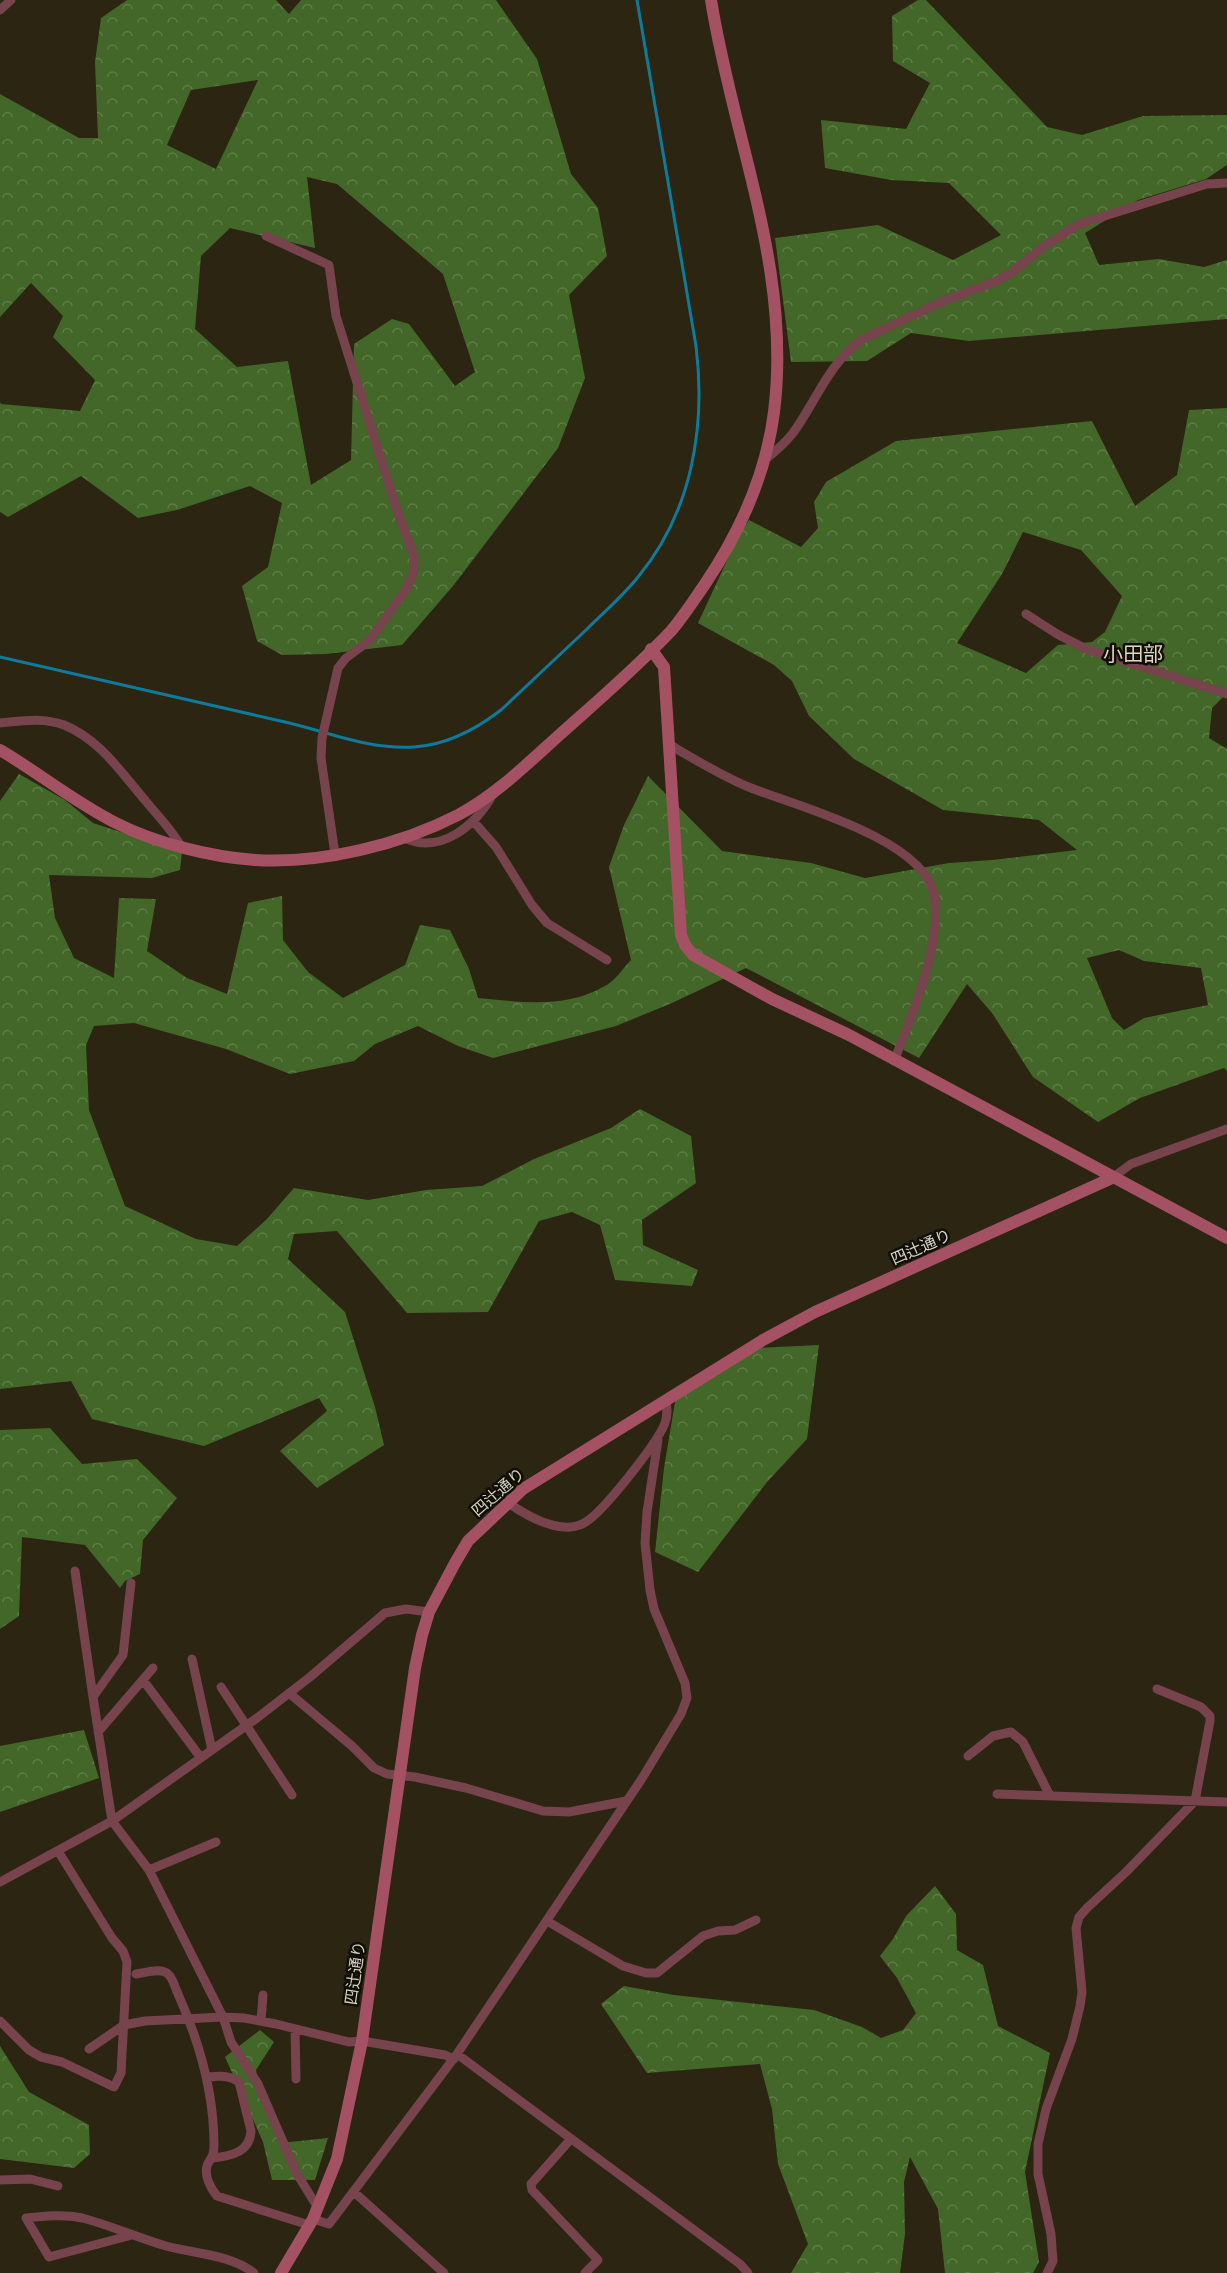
<svg xmlns="http://www.w3.org/2000/svg" width="1227" height="2273" viewBox="0 0 1227 2273" font-family="Montserrat,'Noto Sans JP',sans-serif">
  <style>
    .forest { fill: url(#forest-crowns); fill-rule: evenodd }
    .lines { fill: none; stroke-linecap: round; stroke-linejoin: round }
    .stream { stroke: #0e7b9c; stroke-width: 3 }
    .street { stroke: #77434d; stroke-width: 9 }
    .secondary { stroke: #a45263; stroke-width: 12 }
    .labels { text-anchor: middle; dominant-baseline: central; stroke-width: 5; stroke-linejoin: round; paint-order: stroke }
    .street-label { font-size: 16px; fill: #d6d3c7; stroke: #110e06 }
    .quarter-label { font-size: 20px; fill: #dfd7bf; stroke: #110e06 }
  </style>
  <defs>
    <pattern id="forest-crowns" width="20" height="18" patternUnits="userSpaceOnUse" patternTransform="scale(1.5)"><rect width="20" height="18" fill="#426728"/><path d="M2 6a3 3 0 1 1 6 0M12 15a3 3 0 1 1 6 0" fill="none" stroke="#5d7c46"/></pattern>
  </defs>
  <rect width="100%" height="100%" fill="#2b2512"/>
  <path class="forest" d="M127,0H276L289,14L301,0H496L537,59L571,174L598,208L607,256L569,295L585,378L558,448L453,586L402,645L326,654L282,655L257,641L242,586L268,567L282,503L250,486L177,510L138,518L81,476L8,517L0,512V402L1,404L80,411L95,380L53,337L63,316L31,283L0,317V94L79,138H98L95,62L101,18ZM258,80L216,169L167,145L191,90ZM307,177L337,184L443,274L475,372L455,386L409,324L392,319L354,344L351,460L311,485L288,361L237,367L195,329L201,256L230,228L315,248Z
    M918,0H926L1047,127L1082,135L1143,116L1227,115V165L1206,179L1138,200L1085,233L1099,265L1159,259L1204,267L1227,260V319L969,341L911,333L867,361L791,362L775,238L878,225L953,260L1001,235L949,183L891,180L825,168L821,120L906,129L930,83L893,61L892,16Z
    M1227,408V693L1212,708L1209,738L1227,749V1071L1224,1068L1140,1098L1098,1122L1033,1077L992,1013L967,984L919,1058L746,968L672,1003L616,1026L493,1058L458,1046L418,1026L375,1044L354,1061L290,1074L226,1049L134,1023L94,1026L86,1045L89,1110L125,1206L196,1239L237,1246L266,1220L294,1188L368,1200L426,1190L482,1186L534,1159L611,1128L640,1109L691,1136L696,1183L642,1220L643,1245L698,1270L692,1286L615,1280L600,1225L572,1212L539,1221L488,1312L407,1313L337,1231L294,1234L288,1259L345,1312L375,1407L384,1445L317,1488L280,1451L327,1411L319,1398L204,1446L92,1419L71,1381L0,1389V801L19,774L65,800L93,823L182,852L180,870L152,878L49,875L55,918L74,958L114,978L119,898L156,899L147,951L187,978L227,994L248,903L282,896L283,940L308,972L343,998L405,965L420,925L450,930L469,969L478,998C520,1002 566,1009 605,986C615,981 623,968 631,960L609,867L624,825L648,776L722,851L811,863L865,878L949,863L992,860L1077,850L1039,820L943,810L854,759L809,716L792,681L774,665L698,623L736,541L749,520L801,547L818,528L814,502L826,482L896,441L1092,421L1135,506L1177,475L1189,410ZM1023,532L1081,550L1122,596L1105,632L1092,642L1058,645L1026,673L957,643L1002,574ZM1119,950L1144,961L1201,968L1208,1005L1144,1018L1124,1030L1112,1018L1087,958Z
    M819,1345L807,1439L767,1482L698,1572L655,1552L664,1468L676,1396L754,1348Z
    M50,1428L82,1464L137,1459L177,1498L143,1540L140,1574L125,1581L120,1588L85,1545L22,1537L19,1616L0,1629V1430Z
    M84,1730L99,1778L0,1812V1746Z
    M935,1886L956,1914L957,1950L983,1965L998,2026L1050,2053L1025,2172L1039,2262L1033,2273H945L938,2209L910,2157L904,2182L905,2234L900,2273H791L808,2244L778,2164L772,2109L760,2064L647,2073L601,2004L624,1986L674,1995L814,2010L862,2027L881,2038L903,2030L916,2013L897,1978L880,1956L893,1939L906,1916Z
    M260,2030L274,2042L256,2070L260,2098L280,2143L328,2138L315,2180H272L263,2142L225,2057Z
    M0,2046L29,2092L89,2125L90,2154L74,2168L0,2159Z"/>
  <g class="lines">
    <path class="stream" d="M0,657C95,679 190,701 285,722C329,732 369,750 414,747C447,745 475,730 501,710C530,683 558,656 587,629C604,612 623,596 638,577C692,512 706,427 696,346L637,0"/>
    <path class="street" d="M0,10L11,0
      M266,236L329,265L336,316L397,510L414,556V571L407,588L369,641L346,658L338,668L322,738L321,758L335,854
      M766,459C776,451 785,443 793,433C815,403 829,363 861,340L941,302L994,282L1011,273L1043,247L1079,224L1207,184L1227,183
      M1026,614L1057,634L1086,649L1227,694
      M0,723C22,721 42,717 64,725C99,739 120,771 144,799C157,815 171,829 181,846
      M670,745C696,760 723,777 751,788C797,806 923,839 934,894C943,942 912,1016 894,1061
      M473,821L496,847L532,905L547,923L607,960
      M404,838C441,855 476,825 493,794
      M1112,1178L1131,1164L1227,1129
      M507,1502C524,1514 549,1529 571,1527C574,1527 581,1525 584,1523C602,1514 658,1442 665,1423C668,1415 667,1408 666,1400
      M75,1571L93,1697
      M131,1583L123,1655L93,1697L112,1821L149,1870L223,2017L231,2042L258,2084L297,2174L318,2208
      M192,1659L212,1750
      M143,1680L201,1758
      M221,1687L292,1795
      M289,1693L352,1746L374,1768L387,1774L415,1777L466,1788L543,1811L569,1812L626,1801
      M98,1732L153,1668
      M968,1756L993,1736L1011,1732L1023,1742L1050,1796
      M997,1794L1227,1802
      M149,1870L216,1842
      M0,1882L112,1821L257,1718L310,1677L385,1613L406,1609L429,1612
      M547,1921L623,1966L646,1973H657L703,1936L718,1931L735,1930L756,1920
      M136,1974C145,1973 161,1967 168,1974C173,1978 175,1988 178,1994C199,2041 214,2093 214,2145C214,2159 210,2157 207,2166C204,2176 211,2189 217,2196L309,2225
      M0,2021L29,2050L41,2057L62,2062L114,2087L121,2073L127,1962L123,1951L112,1938L58,1851
      M261,2021L263,1995
      M295,2029L296,2079
      M89,2049L124,2025L145,2021L223,2017L244,2018L276,2024L349,2042L362,2041L445,2055L454,2059
      M457,2054L740,2264L748,2273
      M207,2077C219,2076 229,2075 239,2082L251,2131C250,2152 231,2156 213,2158
      M570,2140L531,2184L532,2190L598,2260L585,2273
      M0,2180L30,2179L58,2186
      M354,2192L444,2273
      M313,2219L329,2224L457,2054L641,1780L681,1714L687,1698L685,1683L654,1609L650,1590L645,1543L647,1512L658,1440
      M132,2235L49,2257L26,2218C44,2216 64,2214 82,2218C110,2225 138,2238 166,2246C195,2254 229,2254 254,2273
      M1047,2273L1053,2261L1051,2234L1038,2174V2144L1046,2109L1072,2039L1080,2006L1082,1992L1076,1928L1079,1917L1087,1908L1126,1872L1195,1801L1210,1721V1716L1201,1707L1157,1689"/>
    <path class="secondary" d="M651,649L664,667L681,935L685,945L693,955L772,999L849,1035L1227,1238
      M0,750C39,773 76,803 116,823C155,843 211,857 255,860C321,864 400,845 458,815C498,794 531,760 565,730C601,698 638,666 671,631C683,617 694,600 705,584C740,532 766,475 774,412C792,269 733,139 711,0
      M281,2273L313,2219L337,2159L362,2041L415,1668L422,1635L429,1612L455,1563L468,1541L523,1489L763,1340L815,1312L1112,1178"/>
  </g>
  <g class="labels">
    <g class="street-label">
      <text transform="translate(921 1247) rotate(-24)">四辻通り</text>
      <text transform="translate(498 1492) rotate(-41)">四辻通り</text>
      <text transform="translate(355 1973) rotate(-82)">四辻通り</text>
    </g>
    <g class="quarter-label">
      <text x="1133" y="654">小田部</text>
    </g>
  </g>
</svg>
